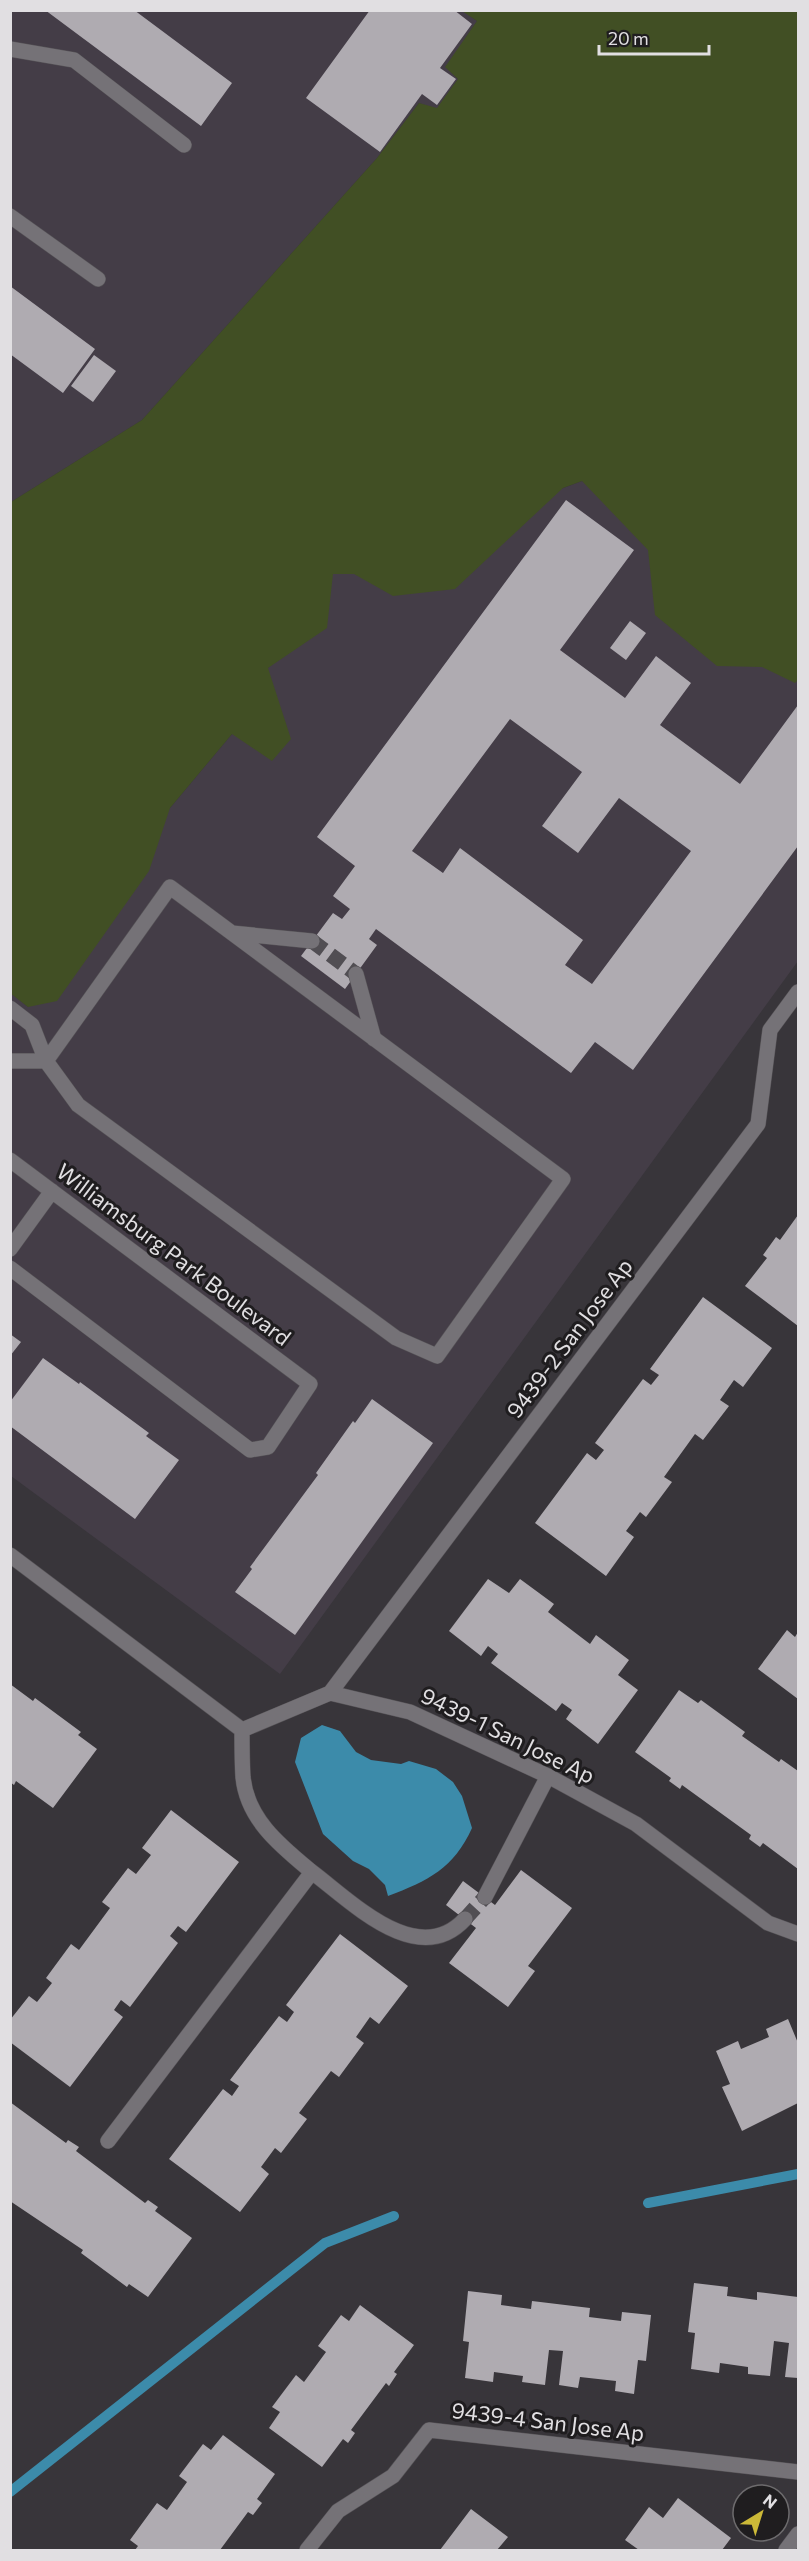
<svg xmlns="http://www.w3.org/2000/svg" width="809" height="2561" viewBox="0 0 809 2561" font-family="Commissioner,sans-serif">
  <style>
    .built { fill: #443d47 }
    .green { fill: #414f24 }
    .water { fill: #3c8baa }
    .lines { fill: none; stroke-linecap: round; stroke-linejoin: round }
    .stream { stroke: #3c8baa; stroke-width: 10 }
    .building { fill: #afabb1; fill-rule: evenodd }
    .minor-tunnel { stroke: #514e53; stroke-width: 15; stroke-dasharray: 15 8; stroke-linecap: butt }
    .minor-casing { stroke: #565357; stroke-width: 16 }
    .minor { stroke: #757277; stroke-width: 15 }
    .labels { text-anchor: middle; dominant-baseline: central; stroke-width: 6; stroke-linejoin: round; paint-order: stroke }
    .street-label { font-size: 22px; fill: #e1dfe2; stroke: #1f1d1f }
  </style>
  <rect width="100%" height="100%" fill="#38353a"/>
  <path class="built" d="M462,10L477,21L446,67L458,79L437,109L419,103L377,158L142,420L11,502V11Z
    M582,481L798,639V961L280,1674L11,1476V993L28,1007L170,808L232,734L268,668L333,574Z"/>
  <path class="green" d="M462,11H798V680L795,683L762,667L717,666L655,615L648,550L582,481L563,488L455,589L393,596L354,574H333L327,628L268,668L291,739L272,761L232,734L170,808L149,871L57,1001L28,1007L10,993L11,502L142,420L377,158L419,103L437,108L458,79L445,67L477,21Z"/>
  <path class="water" d="M322,1725L340,1731L356,1752L371,1760L401,1764L409,1761L436,1769L453,1782L462,1796L472,1828C454,1868 428,1881 388,1896L385,1885L369,1869L353,1861L323,1834L295,1762L301,1738Z"/>
  <g class="lines">
    <path class="stream" d="M648,2203L798,2174
      M10,2492L325,2243L394,2216"/>
  </g>
  <path class="building" d="M45,10H134L232,83L201,126Z
    M370,10H454L472,24L440,68L456,79L437,105L422,94L380,152L306,98Z
    M10,286L95,349L63,393L10,354Z
    M94,355L116,371L93,402L71,386Z
    M566,500L634,550L560,650L625,698L656,656L691,683L660,725L740,784L798,705V846L633,1070L595,1042L571,1073L376,929L369,939L377,945L345,989L301,956L333,913L342,919L350,909L333,896L355,866L317,837ZM510,719L582,772L542,826L578,853L619,798L691,851L592,984L565,965L583,940L460,848L443,873L412,851Z
    M630,621L646,633L626,660L610,648Z
    M798,1215V1326L745,1286L767,1258L763,1255L776,1237L780,1240Z
    M703,1297L772,1348L743,1387L734,1380L720,1400L729,1406L703,1440L695,1434L664,1477L672,1482L646,1517L640,1512L626,1531L634,1537L606,1576L535,1523L587,1453L596,1460L604,1450L595,1443L643,1379L651,1385L659,1375L650,1369Z
    M10,1334L21,1342L10,1356Z
    M43,1358L79,1384L80,1382L149,1433L146,1436L179,1460L135,1519L10,1426V1402Z
    M372,1399L433,1443L295,1635L235,1592L252,1569L250,1567L318,1475L316,1473L353,1421L355,1423Z
    M488,1579L509,1593L520,1579L554,1604L548,1612L590,1644L596,1635L629,1660L618,1675L638,1690L598,1744L566,1719L572,1710L562,1703L556,1711L491,1663L498,1654L488,1646L481,1656L449,1631Z
    M787,1630L795,1637L798,1632V1699L758,1669Z
    M10,1684L33,1701L35,1698L81,1732L78,1735L97,1749L53,1808L16,1781L14,1785L10,1782Z
    M679,1690L698,1703L701,1700L745,1732L742,1736L779,1762L781,1759L798,1771V1869L763,1843L760,1847L749,1839L751,1835L682,1785L680,1789L669,1781L671,1778L635,1752Z
    M171,1810L239,1862L186,1932L178,1926L170,1936L178,1943L130,2007L121,2000L114,2010L123,2017L70,2087L10,2042V2020L29,1996L37,2002L52,1983L46,1978L71,1944L79,1950L110,1908L102,1902L128,1868L136,1874L151,1855L142,1848Z
    M521,1870L572,1908L528,1966L535,1971L508,2007L449,1963L476,1928L446,1905L463,1881L495,1905Z
    M340,1934L408,1986L379,2024L370,2017L356,2037L364,2043L339,2077L331,2071L299,2113L307,2119L281,2153L275,2148L261,2167L269,2174L240,2212L169,2159L223,2089L232,2096L239,2086L230,2080L279,2016L287,2022L294,2012L286,2005Z
    M788,2019L798,2043V2103L742,2131L722,2087L730,2084L716,2051L738,2041L741,2049L769,2037L766,2029Z
    M10,2102L66,2143L68,2140L79,2147L76,2151L145,2203L148,2200L158,2207L155,2211L192,2238L148,2297L129,2284L127,2287L81,2253L83,2250L10,2201Z
    M694,2283L728,2287L727,2296L757,2300V2292L798,2297V2378L785,2377L789,2343L774,2341L770,2376L748,2374V2367L720,2363L719,2373L691,2369L695,2333L688,2332Z
    M468,2291L502,2295L501,2305L531,2309L532,2301L590,2308L589,2317L621,2321L622,2312L651,2315L646,2361L638,2360L634,2394L615,2391L616,2381L580,2377L578,2388L559,2385L563,2351L549,2350L545,2385L522,2382L523,2376L494,2372L493,2382L465,2378L469,2342L463,2341Z
    M360,2305L414,2345L394,2372L397,2374L389,2386L386,2383L351,2430L355,2433L348,2443L343,2439L322,2467L269,2428L280,2412L272,2407L296,2375L304,2382L326,2352L318,2346L341,2315L349,2321Z
    M223,2435L275,2474L257,2499L262,2503L253,2515L248,2512L220,2550H135L138,2546L130,2540L157,2503L167,2510L187,2482L179,2476L203,2444L211,2450Z
    M678,2498L731,2538L722,2550H639L625,2540L649,2507L663,2518Z
    M471,2509L508,2537L497,2550H440Z"/>
  <g class="lines">
    <path class="minor-tunnel" d="M312,941L356,974
      M465,1919L485,1897"/>
    <g class="minor-casing">
      <path id="minor" d="M10,49L74,60L184,145
        M10,216L98,279
        M232,933L312,941
        M356,974L374,1039
        M10,1008L32,1025L46,1061L78,1105L396,1338L437,1356L563,1179L170,887L46,1061
        M10,1061H46
        M10,1160L310,1384L268,1447L250,1450L10,1268
        M10,1249L52,1191
        M10,1555L242,1730L330,1693L410,1712L548,1776L636,1824L768,1923L798,1934
        M330,1693L758,1124L770,1030L798,992
        M312,1872C352,1902 418,1970 465,1919
        M485,1897L548,1776
        M108,2141L312,1872C282,1847 247,1820 243,1777C242,1762 242,1746 242,1730
        M307,2550L338,2511L393,2476L429,2430L798,2472
        M786,2550L798,2534"/>
    </g>
    <use href="#minor" class="minor"/>
  </g>
  <g class="labels">
    <g class="street-label">
      <text transform="translate(174 1254) rotate(37)">Williamsburg Park Boulevard</text>
      <text transform="translate(569 1338) rotate(-53)">9439-2 San Jose Ap</text>
      <text transform="translate(508 1735) rotate(26)">9439-1 San Jose Ap</text>
      <text transform="translate(548 2421) rotate(7)">9439-4 San Jose Ap</text>
    </g>
  </g>
  <rect width="809" height="2561" fill="none" stroke="#e1dfe2" stroke-width="24"/>
  <g transform="translate(761 2513) rotate(38)"><circle r="28" fill="#1f1d1f" stroke="#6d6b6d" stroke-width="1.5"/>
  <path d="M0-4.5L10 22L0 15L-10 22Z" fill="#ccb938"/>
  <text y="-9" font-size="16" font-weight="bold" text-anchor="middle" fill="#e1dfe2">N</text>
  </g>
  <path d="M599 45v9h110v-9" fill="none" stroke="#e1dfe2" stroke-width="3"/>
  <text x="608" y="45" font-size="18" fill="#e1dfe2" stroke="#1f1d1f" stroke-width="4.5" paint-order="stroke">20 m</text>
</svg>
